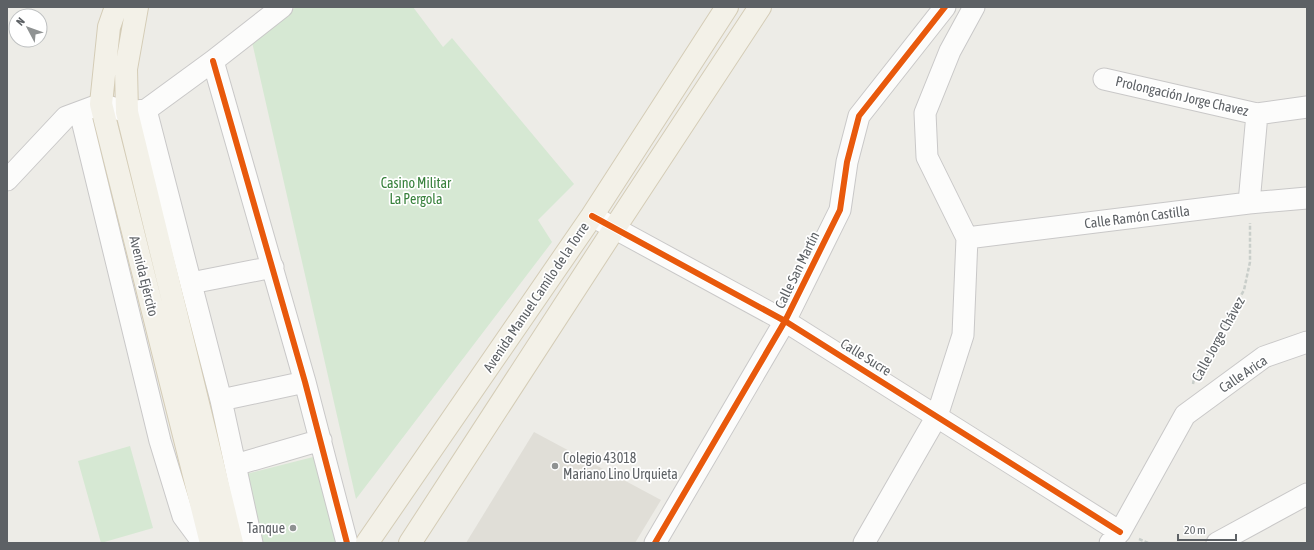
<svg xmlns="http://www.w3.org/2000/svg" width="1314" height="550" viewBox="0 0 1314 550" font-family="'Asap Condensed',sans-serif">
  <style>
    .education { fill: #e0ded7 }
    .green { fill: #d6e8d3 }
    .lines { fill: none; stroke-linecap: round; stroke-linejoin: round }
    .minor-casing { stroke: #c9c8c8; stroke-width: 23 }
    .major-casing { stroke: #d4ccb6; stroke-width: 24 }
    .path { stroke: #c9ceca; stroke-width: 2.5; stroke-dasharray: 4 2; stroke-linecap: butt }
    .minor { stroke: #fcfcfb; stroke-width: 21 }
    .major { stroke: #f3f1e8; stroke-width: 22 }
    .cycleway-casing { stroke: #fff; stroke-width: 8 }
    .cycleway { stroke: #e8590c; stroke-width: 6 }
    .poi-dot { fill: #8f9292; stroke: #fff; stroke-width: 1.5 }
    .labels { text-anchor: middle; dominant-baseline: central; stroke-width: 3.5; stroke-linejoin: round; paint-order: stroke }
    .street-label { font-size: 14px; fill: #5d6165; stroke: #fff }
    .park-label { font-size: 14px; fill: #38813c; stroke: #fff }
    .poi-label { font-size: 14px; fill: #5d6165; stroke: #fff; text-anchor: start }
  </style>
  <rect width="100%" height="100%" fill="#edece7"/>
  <path class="education" d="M534,432L661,500L635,543H466Z"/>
  <path class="green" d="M296,7H413L443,47L452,38L574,184L538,220L552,242L356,499L252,42Z
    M130,446L153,528L101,543L78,461Z
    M321,455L337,543H262L246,474Z"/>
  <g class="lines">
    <g class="minor-casing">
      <path id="minor" d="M213,61L305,382L347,543
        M1104,79L1257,114L1307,107
        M146,110L221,400L252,543
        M80,112L160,441L183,516L203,543
        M7,180L66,117L101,104L127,112L146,110L213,61L282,7
        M1249,203L1257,114
        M592,216L785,321L1120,532
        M967,238L1249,203L1307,198
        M191,283L273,267
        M221,400L305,382
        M235,465L321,440
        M655,543L785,321L840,210L847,162L859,116L945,7
        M864,543L937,416L963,335L967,238L927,157L925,113L950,51L974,7
        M1110,543L1120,532L1185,415L1264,357L1307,342
        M1217,543L1307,494"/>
    </g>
    <g class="major-casing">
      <path id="major" d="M116,7L109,27L101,104L211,543
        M137,7L126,69L127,112L232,543
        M367,543L592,216L727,7
        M410,543L614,229L760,7"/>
    </g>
    <path class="path" d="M1193,384L1194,379L1244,290L1250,262V223
      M1139,539L1148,543"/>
    <use href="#minor" class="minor"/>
    <use href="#major" class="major"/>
    <g class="cycleway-casing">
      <path id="cycleway" d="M213,61L305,382L347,543
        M592,216L785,321L1120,532
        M655,543L785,321L840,210L847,162L859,116L945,7"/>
    </g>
    <use href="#cycleway" class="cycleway"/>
  </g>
  <g class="poi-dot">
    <circle cx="555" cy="466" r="4"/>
    <circle cx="293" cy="528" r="4"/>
  </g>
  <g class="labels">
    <g class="street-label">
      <text transform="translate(1182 96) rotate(13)">Prolongación Jorge Chavez</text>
      <text transform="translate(1137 217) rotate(-7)">Calle Ramón Castilla</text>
      <text transform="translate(797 270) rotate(-64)">Calle San Martín</text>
      <text transform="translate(144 276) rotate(76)">Avenida Ejército</text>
      <text transform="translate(536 297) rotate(-56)">Avenida Manuel Camilo de la Torre</text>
      <text transform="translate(1218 339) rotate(-61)">Calle Jorge Chávez</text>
      <text transform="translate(866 357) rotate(32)">Calle Sucre</text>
      <text transform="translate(1243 374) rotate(-34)">Calle Arica</text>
    </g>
    <g class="park-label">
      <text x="416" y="183">Casino Militar<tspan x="416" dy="16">La Pergola</tspan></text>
    </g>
    <g class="poi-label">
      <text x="563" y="458">Colegio 43018<tspan x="563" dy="16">Mariano Lino Urquieta</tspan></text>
      <text x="285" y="528" text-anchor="end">Tanque</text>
    </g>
  </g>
  <rect width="1314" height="550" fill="none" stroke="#5d6165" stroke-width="16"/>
  <g transform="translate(28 28) rotate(311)"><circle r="19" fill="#ffffff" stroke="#bec0c1"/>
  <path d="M0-3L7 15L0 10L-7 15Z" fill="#8f9292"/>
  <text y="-6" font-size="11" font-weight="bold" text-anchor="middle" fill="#5d6165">N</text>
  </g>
  <path d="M1178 534v6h58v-6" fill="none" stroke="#5d6165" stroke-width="2"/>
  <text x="1184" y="534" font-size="12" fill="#5d6165" stroke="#ffffff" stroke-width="3" paint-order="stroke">20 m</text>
</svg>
